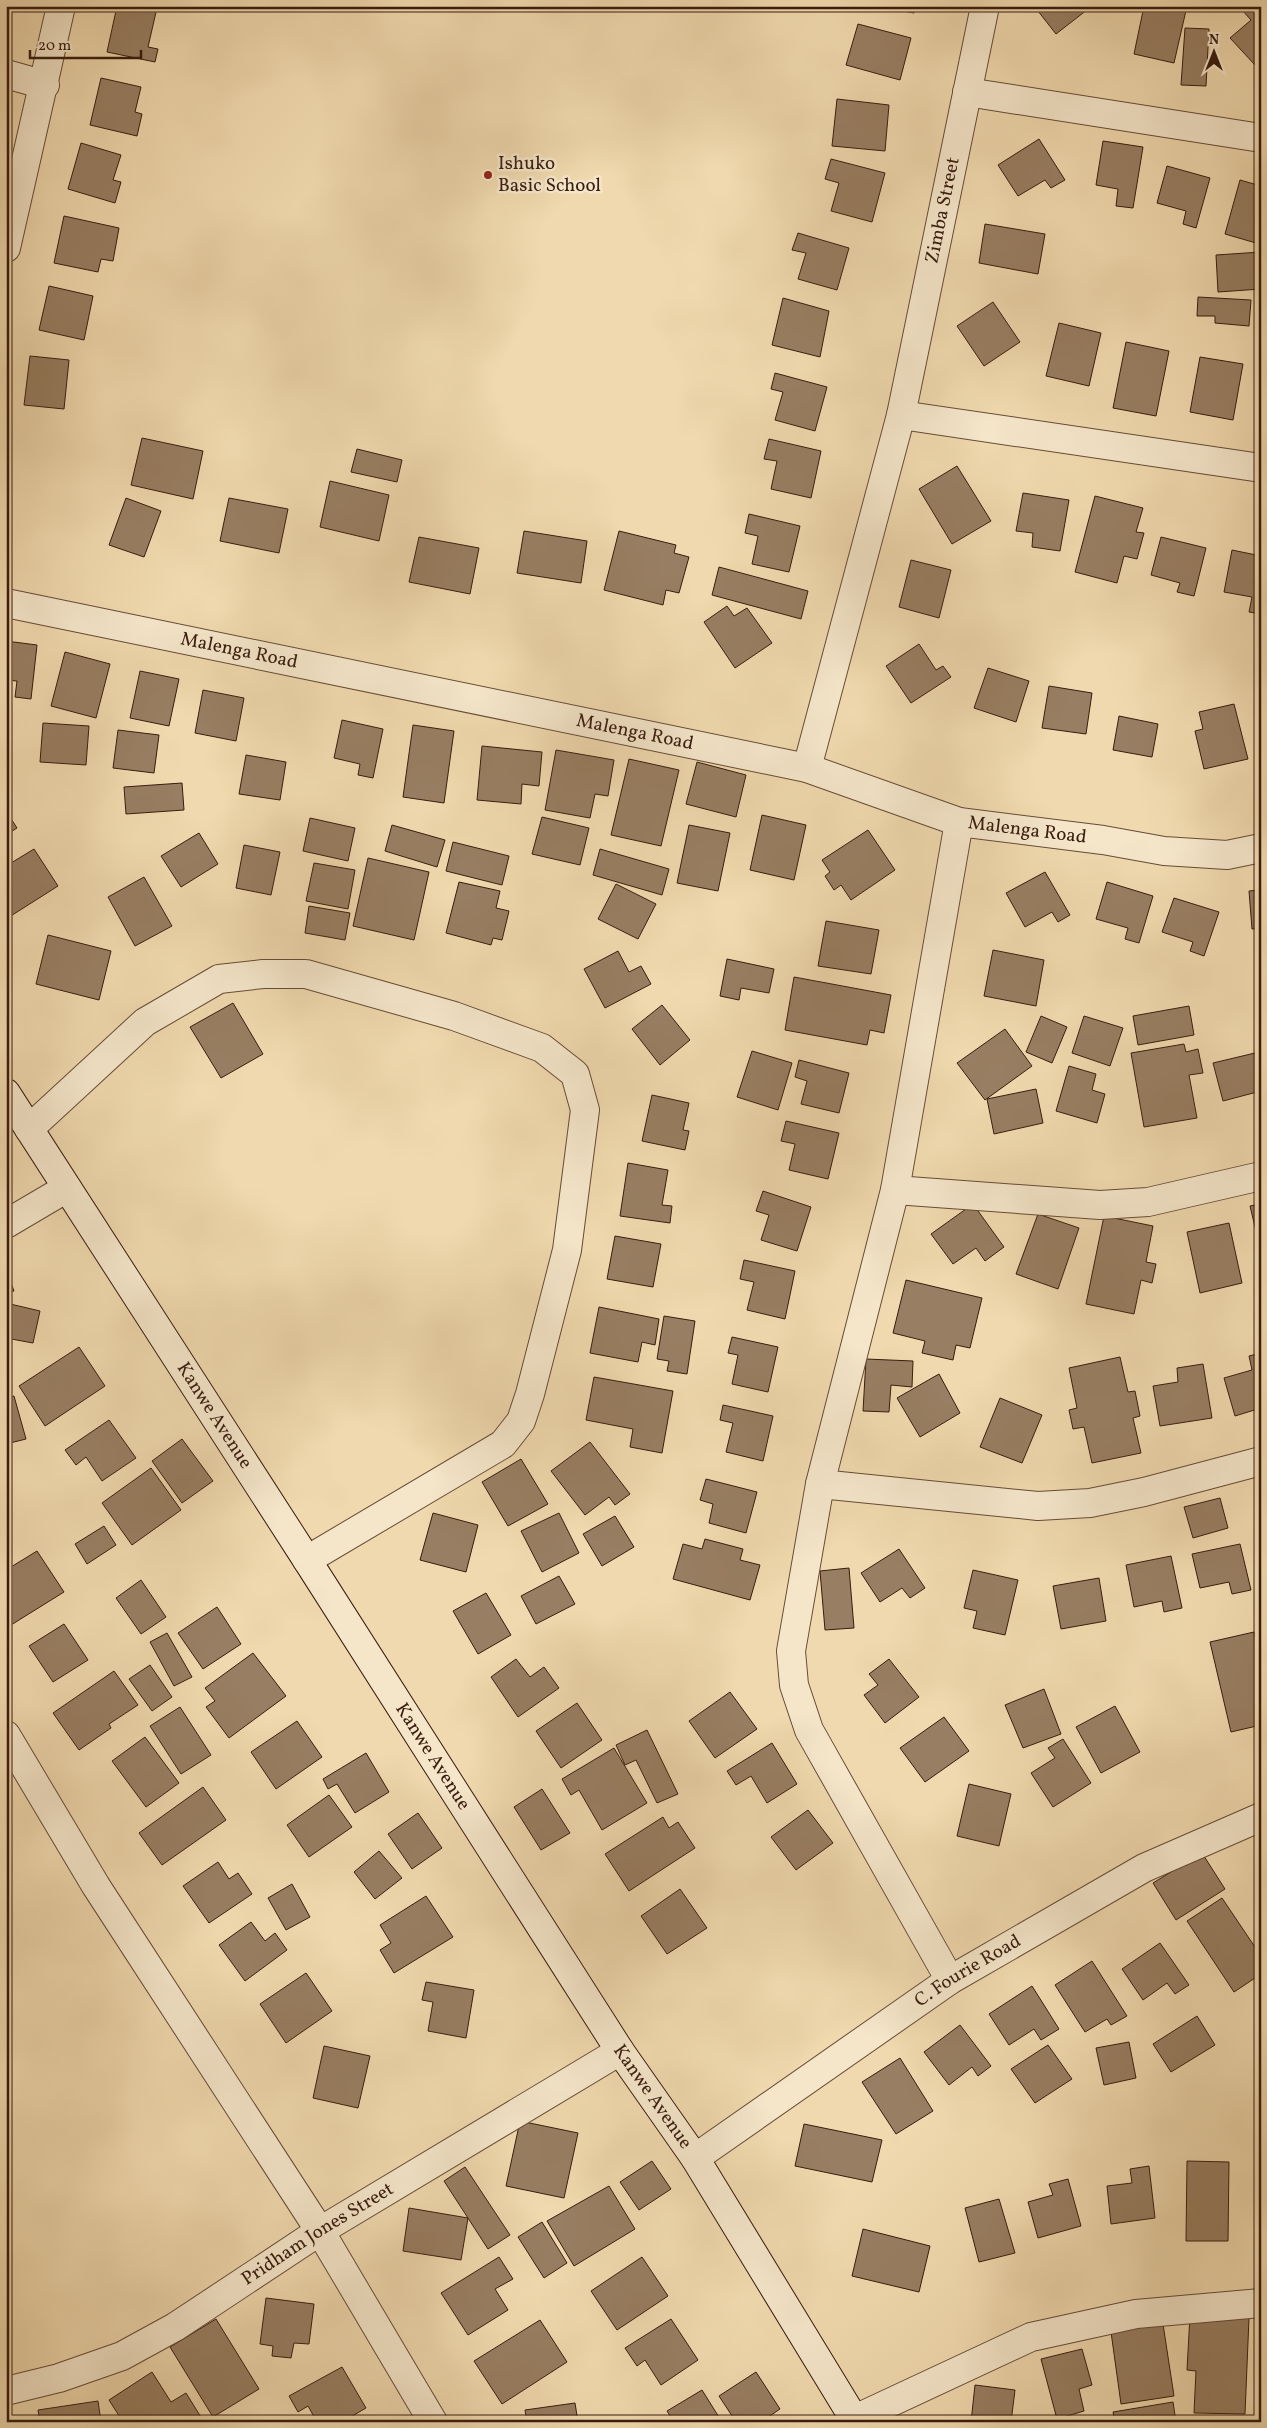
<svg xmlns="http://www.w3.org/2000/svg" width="1267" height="2428" viewBox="0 0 1267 2428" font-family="Vollkorn,serif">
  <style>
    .building { fill: #987e62; stroke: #381c0f }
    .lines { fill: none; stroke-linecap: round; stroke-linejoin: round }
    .street-casing { stroke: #664b37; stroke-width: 30 }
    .secondary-casing { stroke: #381c0f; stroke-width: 30 }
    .street { stroke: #f5e6ca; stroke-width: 28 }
    .secondary { stroke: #f5e6ca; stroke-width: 28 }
    .poi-dot { fill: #8f2418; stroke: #f5e6ca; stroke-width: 2 }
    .labels { text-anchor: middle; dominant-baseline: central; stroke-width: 5; stroke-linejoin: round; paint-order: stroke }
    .poi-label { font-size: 19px; fill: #381c0f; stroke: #f5e6ca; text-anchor: start }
    .street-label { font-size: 19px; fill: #381c0f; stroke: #f5e6ca }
  </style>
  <rect width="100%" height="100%" fill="#f0d9ae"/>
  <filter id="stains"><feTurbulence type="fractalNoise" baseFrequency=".004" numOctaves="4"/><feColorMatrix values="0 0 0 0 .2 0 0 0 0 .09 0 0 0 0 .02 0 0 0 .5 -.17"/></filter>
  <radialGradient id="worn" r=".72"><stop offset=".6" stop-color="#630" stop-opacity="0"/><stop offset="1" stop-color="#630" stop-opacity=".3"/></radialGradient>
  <path class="building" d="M117,6L156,12L148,47L158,49L155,62L107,52Z
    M875,6H915L914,13Z
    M1034,6H1092L1056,34Z
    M1144,6H1187L1174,63L1134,54Z
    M1246,6H1261V59L1255,65L1230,38L1251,20L1242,10Z
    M858,24L911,38L900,80L846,65Z
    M1185,28L1209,29L1206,86L1181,85Z
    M101,78L141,87L135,112L142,114L137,136L90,125Z
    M837,99L889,105L885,151L832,146Z
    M1039,139L1065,180L1051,188L1045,180L1018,196L998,165Z
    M1103,141L1143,147L1133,208L1116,206L1118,189L1096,185Z
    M81,143L121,155L113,180L121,182L115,203L68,189Z
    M831,159L885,173L872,222L831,211L839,183L825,179Z
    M1167,166L1210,178L1196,228L1183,224L1186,211L1157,203Z
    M1240,180L1261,186V236L1258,235L1256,243L1225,234Z
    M64,216L119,228L113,261L101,259L98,272L54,263Z
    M985,224L1045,234L1038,274L979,263Z
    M798,233L849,248L837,290L798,279L806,253L792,250Z
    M1261,252V289L1218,292L1216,255Z
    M49,286L93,296L84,340L39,330Z
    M1198,297L1251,300L1249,326L1215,323V316H1197Z
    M783,298L829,311L820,357L772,345Z
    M993,302L1020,342L984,366L957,326Z
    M1059,323L1101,333L1089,386L1046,376Z
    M1126,342L1169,351L1156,416L1113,408Z
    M30,356L69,360L64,409L24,405Z
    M1200,357L1243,364L1233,420L1190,412Z
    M775,373L827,387L815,431L775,420L783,392L771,389Z
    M142,438L203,451L193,499L131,485Z
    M769,439L821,451L811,498L771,489L777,461L764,459Z
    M357,449L402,460L397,482L351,472Z
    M957,466L991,521L952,544L919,489Z
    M330,481L389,495L379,541L320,527Z
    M1023,493L1069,500L1060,551L1032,547L1033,533L1016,531Z
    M1095,496L1143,508L1136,532L1144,533L1137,559L1124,556L1117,583L1075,572Z
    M126,498L161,511L144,557L109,545Z
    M229,498L288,509L279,553L220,541Z
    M749,514L800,526L789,572L752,564L758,536L745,533Z
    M524,531L587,541L581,583L517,573Z
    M619,531L676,545L674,553L689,557L679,593L666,590L663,605L604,590Z
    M419,537L479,548L470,594L409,582Z
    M1161,537L1206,548L1194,596L1177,592L1180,583L1151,575Z
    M1232,550L1261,556V614L1249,612L1252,597L1224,592Z
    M911,560L951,570L939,618L899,607Z
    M719,567L808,591L801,619L712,595Z
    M727,606L734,616L747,608L772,643L735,668L704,622Z
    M6,641L37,645L31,699L15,697L17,681L6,680Z
    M919,644L936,670L943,666L951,677L911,703L886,666Z
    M65,652L110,664L96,718L51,706Z
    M988,668L1029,681L1016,722L974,708Z
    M140,671L179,679L169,726L130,718Z
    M1049,686L1092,693L1086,734L1042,728Z
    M203,690L244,698L236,741L195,733Z
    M1234,704L1248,759L1204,769L1195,731L1203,729L1199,712Z
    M1119,716L1158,724L1152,757L1113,750Z
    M342,720L383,729L373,778L358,775L360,764L334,758Z
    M43,723L89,726L86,765L40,762Z
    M413,725L454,731L444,803L403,797Z
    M118,730L159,735L154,773L113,768Z
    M482,746L542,752L539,786L522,784L521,804L477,800Z
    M556,750L614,760L608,796L595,794L590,818L545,810Z
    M246,755L286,762L280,800L239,794Z
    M629,759L679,770L661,846L611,835Z
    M697,762L746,775L736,817L686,804Z
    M182,783L184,810L126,814L124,787Z
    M6,811L17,828L6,835Z
    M762,815L806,825L794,880L750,870Z
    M542,817L589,828L580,865L532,854Z
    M310,818L355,828L348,861L303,851Z
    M392,825L445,840L437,867L385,851Z
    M689,825L730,833L718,891L677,883Z
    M868,830L895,870L851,900L841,885L834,890L825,876L830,872L822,860Z
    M199,833L218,864L181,887L161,856Z
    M453,842L509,856L502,885L446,871Z
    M244,845L280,852L271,895L236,888Z
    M34,849L58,886L6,919V866Z
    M600,849L669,869L662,895L593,875Z
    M368,858L429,872L414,940L353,926Z
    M314,863L355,870L348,909L306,901Z
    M1045,872L1070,915L1058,922L1052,912L1025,927L1006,893Z
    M144,877L172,926L135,946L108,897Z
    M459,882L500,891L496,908L509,911L502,940L493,938L491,945L446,933Z
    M1107,882L1153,896L1139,943L1125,939L1128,928L1096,919Z
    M616,884L656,904L638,939L598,919Z
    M1261,890V928L1252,929L1249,891Z
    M1174,898L1219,912L1204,956L1190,951L1193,942L1162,932Z
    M309,906L350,913L345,940L305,933Z
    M826,921L879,930L871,974L818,966Z
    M48,935L111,951L99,1000L36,984Z
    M993,950L1044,960L1036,1006L984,996Z
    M618,951L629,972L641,966L651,984L605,1008L584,969Z
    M727,959L774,969L769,993L741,988L739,1000L720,996Z
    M794,977L891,995L884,1033L870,1030L867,1045L785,1030Z
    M233,1003L263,1054L221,1078L190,1027Z
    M662,1005L690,1040L660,1065L632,1029Z
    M1189,1006L1194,1035L1138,1045L1133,1016Z
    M1041,1016L1067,1027L1052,1063L1026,1052Z
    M1084,1016L1123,1028L1110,1066L1072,1053Z
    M1005,1029L1032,1066L985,1100L957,1063Z
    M1184,1044L1186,1052L1198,1049L1203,1073L1189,1075L1197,1118L1144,1127L1131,1053Z
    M752,1051L792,1063L778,1110L737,1097Z
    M1255,1053L1261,1076V1091L1223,1101L1213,1063Z
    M799,1060L849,1073L839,1113L801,1104L807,1081L795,1077Z
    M1069,1066L1096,1074L1092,1090L1105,1094L1097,1123L1056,1111Z
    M1036,1089L1043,1123L994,1134L987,1099Z
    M652,1095L689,1103L683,1130L689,1131L685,1150L642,1141Z
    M786,1121L839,1133L828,1179L789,1170L795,1144L781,1141Z
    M628,1163L668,1170L662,1205L672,1206L670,1223L620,1216Z
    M763,1191L811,1207L797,1251L761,1240L769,1215L756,1211Z
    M973,1204L1004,1247L985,1261L976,1248L953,1264L931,1234Z
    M1261,1204V1247L1260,1248L1250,1206Z
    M1038,1214L1079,1228L1058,1289L1016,1274Z
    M1104,1216L1153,1226L1146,1262L1156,1264L1152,1283L1141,1280L1134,1314L1086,1304Z
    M1229,1223L1242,1283L1200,1293L1187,1232Z
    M615,1236L661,1244L653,1287L607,1279Z
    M744,1260L795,1271L785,1319L747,1310L754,1282L740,1279Z
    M6,1269L14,1291L6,1293Z
    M906,1280L982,1298L970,1348L956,1345L953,1360L922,1353L925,1341L893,1333Z
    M6,1303L40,1311L33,1343L6,1338Z
    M599,1307L659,1319L655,1345L642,1342L638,1362L590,1353Z
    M664,1316L695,1321L687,1374L667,1371L669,1361L657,1359Z
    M732,1337L778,1347L768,1392L732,1384L738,1355L728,1353Z
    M79,1347L105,1386L45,1426L19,1386Z
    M1261,1353V1408L1235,1416L1224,1378L1252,1370L1249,1356Z
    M1120,1357L1128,1392L1135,1391L1140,1416L1133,1418L1141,1453L1092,1463L1084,1427L1073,1429L1069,1410L1077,1408L1069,1368Z
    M866,1359L913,1361L912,1387L891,1385L889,1412L863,1411Z
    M1203,1364L1212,1418L1160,1426L1153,1386L1178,1382L1177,1368Z
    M939,1374L960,1413L920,1437L897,1398Z
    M594,1377L673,1391L662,1453L630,1447L633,1429L586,1420Z
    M14,1396L26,1439L6,1444V1398Z
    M1000,1398L1042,1415L1022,1463L980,1447Z
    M723,1405L773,1416L763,1461L726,1452L733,1423L720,1420Z
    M109,1420L136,1458L102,1481L86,1457L76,1465L65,1450Z
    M182,1439L213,1481L182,1503L152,1461Z
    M590,1442L630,1494L615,1505L609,1497L585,1515L551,1471Z
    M521,1459L548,1504L508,1526L482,1482Z
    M151,1468L181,1510L132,1545L102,1503Z
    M706,1479L757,1492L746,1533L709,1523L713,1504L700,1500Z
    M1220,1498L1228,1528L1193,1538L1184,1507Z
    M433,1513L478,1525L466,1572L420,1560Z
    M559,1513L579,1553L542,1572L521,1531Z
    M615,1516L634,1547L602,1566L583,1534Z
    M104,1526L116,1545L87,1564L75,1544Z
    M705,1539L743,1549L740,1560L760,1565L750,1600L673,1579L683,1544L702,1549Z
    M1240,1544L1251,1590L1232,1594L1229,1582L1200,1588L1192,1554Z
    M899,1549L925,1588L910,1598L902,1588L880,1602L861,1573Z
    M37,1551L64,1592L11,1625L6,1617V1570Z
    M1171,1556L1182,1608L1164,1612L1162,1601L1134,1607L1126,1565Z
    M849,1568L854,1628L825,1630L820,1571Z
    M973,1570L1018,1580L1005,1635L973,1628L977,1611L964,1608Z
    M559,1576L575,1604L536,1624L521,1596Z
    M1099,1578L1106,1621L1061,1629L1053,1586Z
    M141,1580L166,1617L141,1634L116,1598Z
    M486,1593L511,1635L478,1654L453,1611Z
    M217,1607L241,1644L203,1669L178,1633Z
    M64,1624L88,1660L53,1682L29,1646Z
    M1254,1632L1261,1659V1725L1231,1732L1210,1642Z
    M167,1633L192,1677L174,1686L150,1642Z
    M253,1653L286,1696L229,1738L206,1707L215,1701L205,1688Z
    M516,1659L530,1677L544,1667L559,1688L518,1717L491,1677Z
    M889,1659L919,1697L885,1723L864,1695L878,1685L869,1674Z
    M150,1665L172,1697L152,1711L129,1679Z
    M114,1671L138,1705L109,1724L111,1728L79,1750L53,1713Z
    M1044,1689L1061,1734L1023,1748L1005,1705Z
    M730,1692L757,1729L715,1758L689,1721Z
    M577,1703L602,1740L561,1768L536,1731Z
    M1115,1706L1140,1752L1101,1773L1076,1727Z
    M180,1707L211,1755L181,1774L150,1726Z
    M944,1717L969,1751L925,1782L900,1748Z
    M297,1721L322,1757L276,1789L251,1752Z
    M647,1730L678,1794L657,1803L636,1760L625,1765L616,1745Z
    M145,1737L179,1783L146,1807L112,1761Z
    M1063,1739L1091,1783L1053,1807L1031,1773L1055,1758L1048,1748Z
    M772,1743L797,1784L767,1803L751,1776L736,1785L727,1771Z
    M614,1748L647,1803L602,1830L579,1790L571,1795L562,1779Z
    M366,1753L389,1792L355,1813L337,1784L328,1789L323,1779Z
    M969,1784L1011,1794L999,1846L957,1836Z
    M203,1787L226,1820L162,1865L139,1833Z
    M542,1789L570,1833L541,1850L514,1807Z
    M329,1795L352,1827L309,1857L287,1825Z
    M808,1810L833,1843L796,1870L771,1837Z
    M418,1813L442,1848L412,1869L388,1834Z
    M663,1817L669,1828L678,1822L695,1848L629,1891L605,1854Z
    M379,1851L402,1878L375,1899L354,1872Z
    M1202,1853L1225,1889L1176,1920L1153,1883Z
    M218,1862L229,1879L238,1873L252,1894L209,1923L183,1886Z
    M292,1884L310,1917L286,1930L268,1898Z
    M680,1889L707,1928L667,1954L641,1916Z
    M426,1896L453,1937L394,1973L380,1950L391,1943L380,1925Z
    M1222,1898L1261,1956V1974L1234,1992L1187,1921Z
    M251,1922L265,1941L275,1933L287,1950L245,1981L219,1945Z
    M1160,1943L1189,1985L1175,1994L1167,1983L1143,2000L1122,1969Z
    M1092,1961L1127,2016L1111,2025L1107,2019L1085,2032L1055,1985Z
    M306,1973L332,2011L286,2043L260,2004Z
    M426,1982L474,1990L466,2038L428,2031L433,2002L422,2000Z
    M1032,1986L1059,2029L1041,2040L1034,2029L1009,2045L989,2014Z
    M1197,2016L1215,2045L1171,2072L1153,2044Z
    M960,2025L991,2066L978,2076L972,2067L949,2085L924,2052Z
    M1129,2042L1136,2078L1104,2085L1096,2048Z
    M1048,2045L1072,2079L1035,2103L1011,2069Z
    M324,2046L370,2056L358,2108L313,2098Z
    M900,2058L933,2111L896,2134L862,2082Z
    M520,2121L578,2133L564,2198L506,2186Z
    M804,2124L882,2140L872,2182L795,2166Z
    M652,2161L671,2189L639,2210L620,2182Z
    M1187,2161L1229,2162L1228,2241H1186Z
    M1149,2166L1155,2218L1111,2224L1107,2186L1132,2183L1130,2169Z
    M465,2167L510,2235L488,2249L444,2181Z
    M1068,2179L1081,2226L1038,2238L1028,2202L1053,2195L1049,2184Z
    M609,2186L635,2229L574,2266L547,2221Z
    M999,2199L1015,2253L979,2262L965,2208Z
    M409,2208L468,2218L461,2260L403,2251Z
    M542,2222L567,2263L544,2278L518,2237Z
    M863,2229L930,2246L919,2292L852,2276Z
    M499,2257L513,2279L495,2289L508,2310L468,2335L441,2293Z
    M642,2257L668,2296L617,2330L591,2291Z
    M266,2298L314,2304L309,2344L294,2343L291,2358L272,2356L273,2346L260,2344Z
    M1190,2315L1249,2318L1245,2414L1194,2413L1196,2371L1187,2370Z
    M216,2319L259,2389L213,2417L170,2347Z
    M671,2319L698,2360L661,2385L645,2360L637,2366L625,2348Z
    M540,2320L567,2362L502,2404L474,2361Z
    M1163,2324L1174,2396L1121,2404L1111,2332Z
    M1082,2349L1092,2385L1079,2389L1084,2411L1057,2419L1041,2359Z
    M342,2367L366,2408L342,2422H317L308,2406L298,2412L289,2396Z
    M152,2372L171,2402L186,2393L204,2422H123L109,2400Z
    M756,2372L780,2409L761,2422H736L719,2396Z
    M975,2385L1015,2390L1011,2422H971Z
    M702,2390L722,2422H674L667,2411Z
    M98,2401L101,2422H40L38,2410Z
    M1173,2402L1176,2422H1115L1113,2412Z
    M575,2403L578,2422H527L525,2410Z"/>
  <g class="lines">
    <g class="street-casing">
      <g id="street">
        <path d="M6,74L45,85"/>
        <path d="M967,92L1261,138"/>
        <path d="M6,248L61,6"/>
        <path id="s1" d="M901,415L985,6"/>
        <path id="s2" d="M6,603L807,768L959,822L1103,840L1164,851L1227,855L1261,848"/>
        <path d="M807,768L901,415L1261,468"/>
        <path d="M29,1129L145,1022L219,979L263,974H306L454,1016L542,1048L575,1074L585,1110L567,1250L530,1394L521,1421L503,1444L307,1560"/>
        <path d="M895,1190L1100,1205L1148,1202L1261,1176"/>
        <path d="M6,1224L67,1188"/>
        <path d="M820,1484L1038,1506L1090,1503L1144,1492L1261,1461"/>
        <path d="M6,1735L96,1886L320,2231L433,2422"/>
        <path d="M950,1980L809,1730L794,1685L791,1651L820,1484L895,1190L959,822"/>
        <path id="s3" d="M695,2158L950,1980L1144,1868L1261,1817"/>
        <path id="s4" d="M6,2391L59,2378L122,2356L175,2327L320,2231L620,2051"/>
        <path d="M855,2419L1031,2337L1136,2314L1261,2303"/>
      </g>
    </g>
    <g class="secondary-casing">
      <g id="secondary">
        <path id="s5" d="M6,1093L307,1560L620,2051L695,2158L856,2422"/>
      </g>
    </g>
    <use href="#street" class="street"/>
    <use href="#secondary" class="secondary"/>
  </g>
  <circle class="poi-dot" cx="488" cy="175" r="5"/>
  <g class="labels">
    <g class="poi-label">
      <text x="498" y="164">Ishuko<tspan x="498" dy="22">Basic School</tspan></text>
    </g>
    <g class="street-label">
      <text stroke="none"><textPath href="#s1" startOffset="209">Zimba Street</textPath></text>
      <text stroke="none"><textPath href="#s2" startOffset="238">Malenga Road</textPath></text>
      <text stroke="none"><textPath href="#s2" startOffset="642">Malenga Road</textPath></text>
      <text stroke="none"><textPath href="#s2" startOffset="1048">Malenga Road</textPath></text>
      <text stroke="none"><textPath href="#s5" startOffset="384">Kanwe Avenue</textPath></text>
      <text stroke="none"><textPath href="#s5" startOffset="789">Kanwe Avenue</textPath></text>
      <text stroke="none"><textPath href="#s3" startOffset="331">C. Fourie Road</textPath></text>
      <text stroke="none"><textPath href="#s5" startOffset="1194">Kanwe Avenue</textPath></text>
      <text stroke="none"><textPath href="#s4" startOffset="352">Pridham Jones Street</textPath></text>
    </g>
  </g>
  <rect width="1267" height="2428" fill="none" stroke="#f0d9ae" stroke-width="25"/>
  <rect x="8" y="8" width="1252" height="2413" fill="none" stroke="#381c0f" stroke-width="2.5"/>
  <rect x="12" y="12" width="1242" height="2403" fill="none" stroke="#381c0f"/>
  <g transform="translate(1214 52)" stroke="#f5e6ca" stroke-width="4" paint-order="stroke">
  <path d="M0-4L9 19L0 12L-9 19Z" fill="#381c0f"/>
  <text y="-8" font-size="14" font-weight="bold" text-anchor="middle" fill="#381c0f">N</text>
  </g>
  <path d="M30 50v8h111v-8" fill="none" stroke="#381c0f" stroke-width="2.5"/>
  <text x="38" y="50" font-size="15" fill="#381c0f" stroke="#f5e6ca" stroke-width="4" paint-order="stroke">20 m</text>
  <rect width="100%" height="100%" filter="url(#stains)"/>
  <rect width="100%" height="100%" fill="url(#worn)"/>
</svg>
